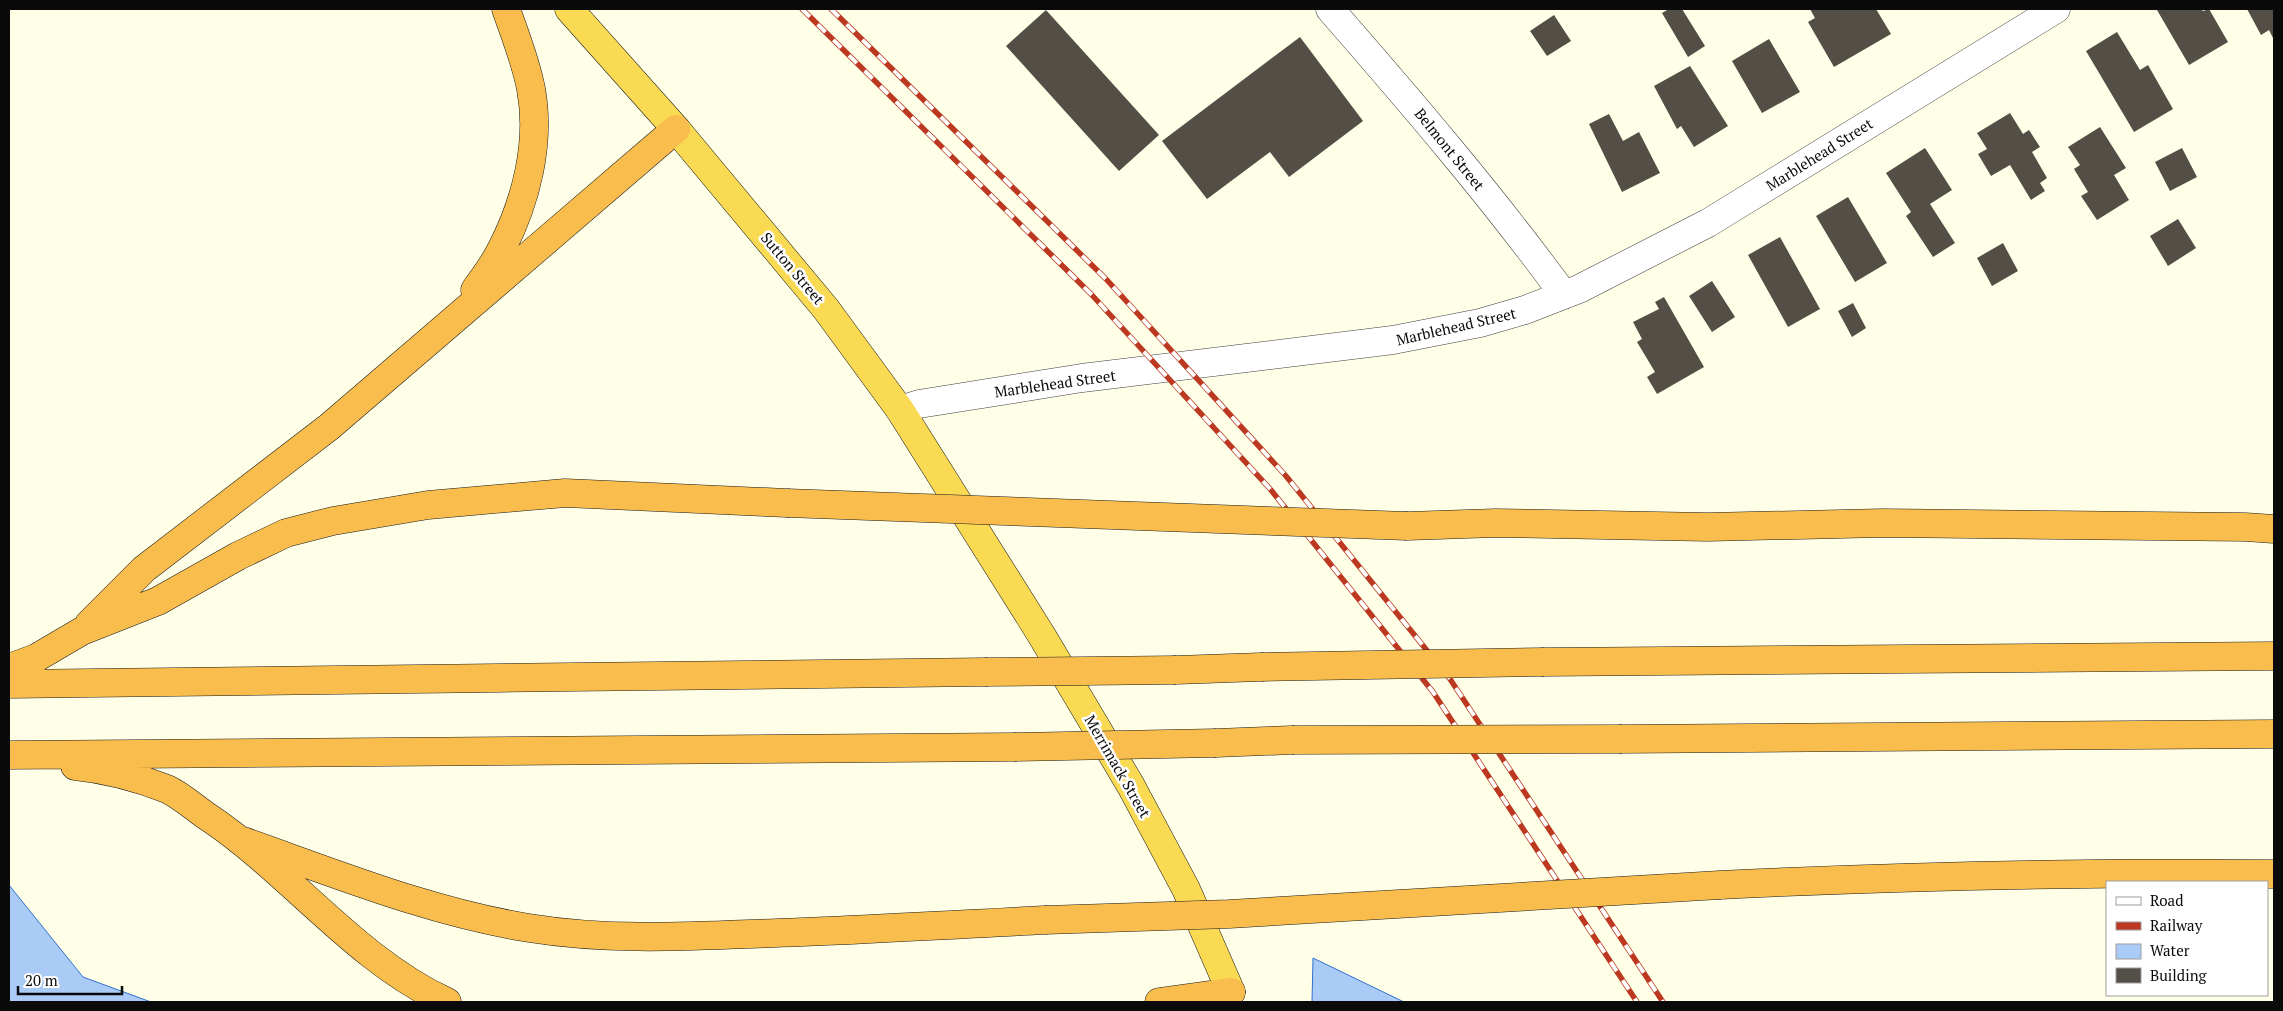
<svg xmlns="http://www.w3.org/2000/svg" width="2283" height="1011" viewBox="0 0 2283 1011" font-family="'PT Serif',serif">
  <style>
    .water { fill: #abcbf7; stroke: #3070d0 }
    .building { fill: #534e46 }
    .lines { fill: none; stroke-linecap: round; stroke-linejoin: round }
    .minor-casing { stroke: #3d3d3d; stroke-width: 29 }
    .trunk-casing { stroke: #1b1b1b; stroke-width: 29 }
    .motorway-casing { stroke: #1b1b1b; stroke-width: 29 }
    .minor { stroke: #fff; stroke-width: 28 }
    .trunk { stroke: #fad953; stroke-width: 28 }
    .motorway { stroke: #f8bd4c; stroke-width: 28 }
    .rail-casing { stroke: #bc3820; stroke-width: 5.5 }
    .rail { stroke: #fff; stroke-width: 4; stroke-dasharray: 11; stroke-linecap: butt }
    .motorway-bridge-casing { stroke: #1b1b1b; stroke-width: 29; stroke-linecap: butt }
    .motorway-bridge { stroke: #f8bd4c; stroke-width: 28 }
    .labels { text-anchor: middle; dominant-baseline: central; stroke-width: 5; stroke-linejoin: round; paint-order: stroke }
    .street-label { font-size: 15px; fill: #0a0a0a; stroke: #fff }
  </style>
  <rect width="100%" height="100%" fill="#ffffe7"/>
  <path class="water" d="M9,885L83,977L151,1002H9Z
    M1313,958L1404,1002H1312Z"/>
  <path class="building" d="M1669,9H1682L1705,46L1688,57L1662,13Z
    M1810,9H1876L1891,34L1834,67L1808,22L1815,18Z
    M2160,9H2201L2203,11L2209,9L2228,42L2189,65L2157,10Z
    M2247,9H2274V40L2269,30L2261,35Z
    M1046,10L1159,135L1119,171L1006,46Z
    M1554,15L1571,41L1547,56L1530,31Z
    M2117,32L2140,70L2148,65L2173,109L2134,132L2086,51Z
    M1300,37L1363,121L1289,177L1270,152L1207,199L1162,141Z
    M1769,39L1800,92L1762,113L1732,61Z
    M1690,66L1728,126L1694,147L1681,126L1677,129L1654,86Z
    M2010,113L2023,134L2029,130L2040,147L2032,152L2047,178L2040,183L2045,191L2031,200L2010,165L1991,176L1978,154L1987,149L1977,133Z
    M1609,114L1623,141L1639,132L1660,173L1622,192L1589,124Z
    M2100,127L2126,168L2114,175L2129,200L2097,220L2081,196L2088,192L2074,169L2080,165L2068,147Z
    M1925,148L1952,190L1930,204L1955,243L1933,257L1906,216L1911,212L1886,173Z
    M2182,148L2197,177L2170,191L2155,162Z
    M1848,197L1887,263L1855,282L1816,216Z
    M2178,219L2196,248L2168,266L2150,236Z
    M1780,237L1820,309L1788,327L1748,255Z
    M2003,243L2018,271L1992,286L1977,258Z
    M1712,281L1735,317L1712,332L1689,296Z
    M1664,297L1704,367L1657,394L1647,377L1655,372L1637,342L1642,339L1633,322L1659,309L1655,302Z
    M1853,303L1866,328L1852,337L1838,311Z"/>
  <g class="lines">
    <g class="minor-casing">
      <path id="minor" d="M1330,9C1411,102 1491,195 1564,295
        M900,410L919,404L1082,378L1393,340L1480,323L1525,310L1579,289L1708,223L2056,9"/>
    </g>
    <g class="trunk-casing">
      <path id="trunk" d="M569,9L676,129L826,309L900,410L1042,636L1131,786L1186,889L1231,992"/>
    </g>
    <g class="motorway-casing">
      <path id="motorway" d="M475,290C484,277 495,263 502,248C526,201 541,143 531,89C526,62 515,35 506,9
        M1407,526L1496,523L1708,527L1883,523L2245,527L2274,529
        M89,624L144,569L329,427L676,129
        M1544,662L2274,656
        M9,668L36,658L82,631L158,601L238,556L286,533L333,521L428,505L565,493L787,503
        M1176,670L1261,667
        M9,684C334,677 660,679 985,672
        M1622,739L2274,734
        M1216,743L1292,740
        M9,755L1014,747
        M75,766C105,769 139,778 167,789C182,796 197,810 211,819C293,875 356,960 447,1002
        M243,841C337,874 430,912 529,928C603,940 676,937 750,934C849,931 947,925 1045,920
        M1720,885C1905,876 2089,872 2274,874
        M1159,1002L1231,992"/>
    </g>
    <use href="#minor" class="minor"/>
    <use href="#trunk" class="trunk"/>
    <use href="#motorway" class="motorway"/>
    <g class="rail-casing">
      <path id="rail" d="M802,9L1091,294L1271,490L1433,692L1637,1002
        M831,9L1106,279L1286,476L1450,679L1663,1002"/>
    </g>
    <use href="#rail" class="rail"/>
    <g class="motorway-bridge-casing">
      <path id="motorway-bridge" d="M787,503L1407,526
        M1261,667L1544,662
        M985,672L1176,670
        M1292,740L1622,739
        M1014,747L1216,743
        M1045,920L1229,914L1720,885"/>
    </g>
    <use href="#motorway-bridge" class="motorway-bridge"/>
  </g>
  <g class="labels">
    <g class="street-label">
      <text transform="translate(1450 149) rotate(51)">Belmont Street</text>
      <text transform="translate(1819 154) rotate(-32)">Marblehead Street</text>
      <text transform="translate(793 268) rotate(50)">Sutton Street</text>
      <text transform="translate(1456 326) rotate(-13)">Marblehead Street</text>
      <text transform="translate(1055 383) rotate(-8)">Marblehead Street</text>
      <text transform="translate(1118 766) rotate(60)">Merrimack Street</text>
    </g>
  </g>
  <rect width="2283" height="1011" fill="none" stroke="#0a0a0a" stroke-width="20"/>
  <rect x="2106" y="881" width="162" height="115" fill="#ffffff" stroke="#9d9d9d"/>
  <rect x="2116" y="897" width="25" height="8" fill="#ffffff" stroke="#9d9d9d"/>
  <text x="2150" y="906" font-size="15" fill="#0a0a0a">Road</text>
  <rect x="2116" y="922" width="25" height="8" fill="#bc3820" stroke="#9d9d9d"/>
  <text x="2150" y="931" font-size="15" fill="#0a0a0a">Railway</text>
  <rect x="2116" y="944" width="25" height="15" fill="#abcbf7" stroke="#9d9d9d"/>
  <text x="2150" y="956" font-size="15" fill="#0a0a0a">Water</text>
  <rect x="2116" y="968" width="25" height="15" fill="#534e46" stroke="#9d9d9d"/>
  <text x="2150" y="981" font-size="15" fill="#0a0a0a">Building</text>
  <path d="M18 986v8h104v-8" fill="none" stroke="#0a0a0a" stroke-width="2.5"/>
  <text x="25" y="986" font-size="15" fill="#0a0a0a" stroke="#ffffff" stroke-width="4" paint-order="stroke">20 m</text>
</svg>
